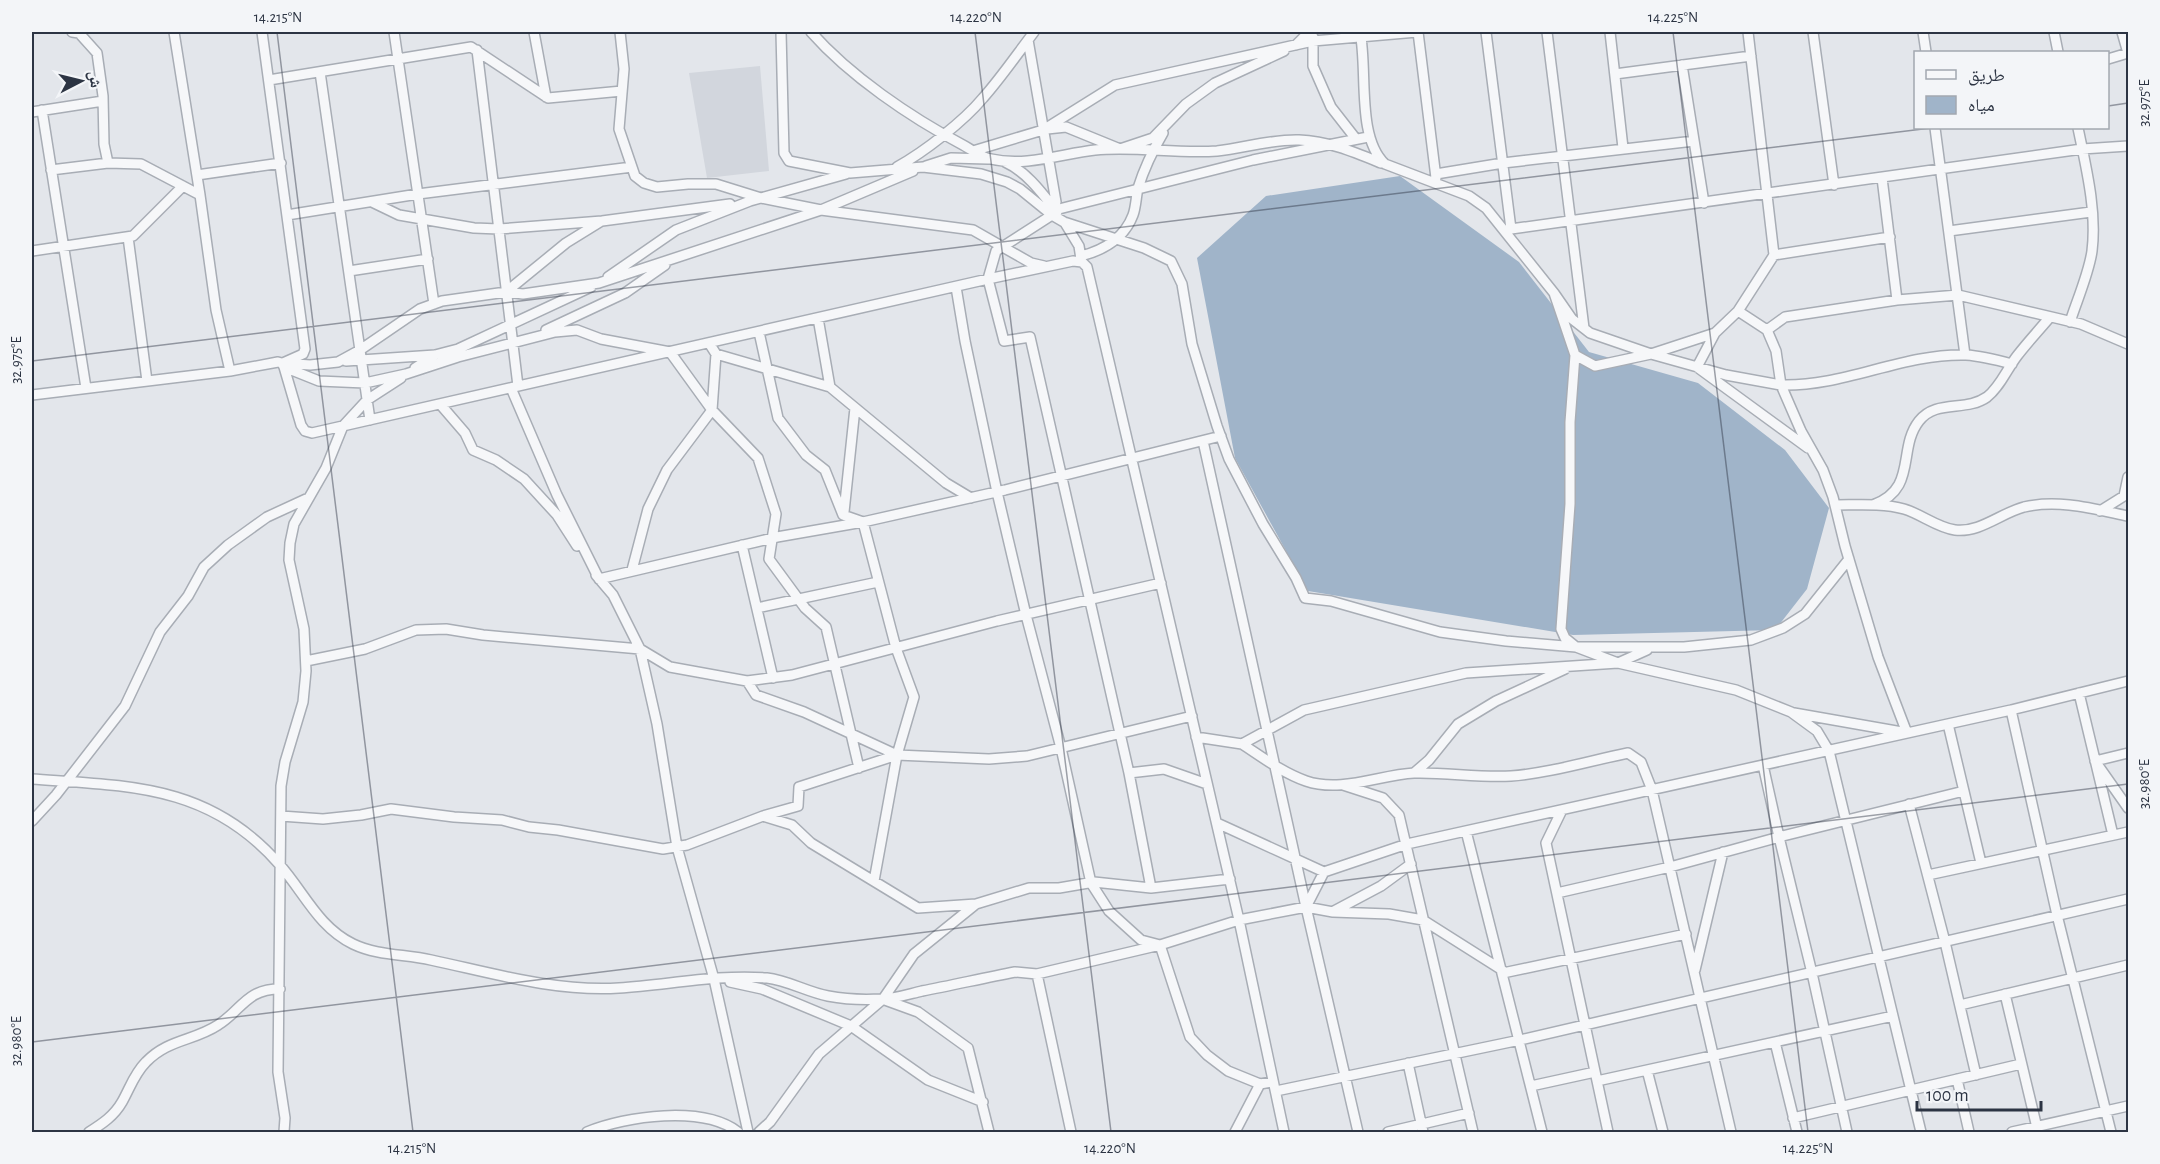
<svg xmlns="http://www.w3.org/2000/svg" width="2160" height="1164" viewBox="0 0 2160 1164" font-family="'Alegreya Sans','Noto Naskh Arabic',sans-serif">
  <style>
    .built { fill: #d2d6dd }
    .water { fill: #a0b4c9 }
    .lines { fill: none; stroke-linecap: round; stroke-linejoin: round }
    .minor-casing { stroke: #a8adb5; stroke-width: 12 }
    .minor { stroke: #f6f7f9; stroke-width: 9 }
    .ticks { fill: none; stroke: #2c3443; stroke-width: 1.5; stroke-opacity: 0.45 }
    .neatline { fill: none; stroke: #2c3443; stroke-width: 2 }
    .ticks-label { font-size: 15px; text-anchor: middle; fill: #2c3443 }
  </style>
  <rect width="100%" height="100%" fill="#e3e6eb"/>
  <path class="built" d="M760,66L769,171L707,178L689,73Z"/>
  <path class="water" d="M1400,176L1519,262L1589,352L1698,383L1785,450L1829,508L1807,589L1775,630L1573,635L1308,591L1235,458L1197,258L1266,196Z"/>
  <g class="lines">
    <g class="minor-casing">
      <path id="minor" d="M72,32L79,33L97,53L103,96L104,144L108,163L141,164L200,195L216,310L230,371
        M174,32L200,195
        M262,32L305,349L303,354L285,362
        M394,32L434,304
        M534,32L546,97
        M620,32L624,69L619,129L635,176L644,183L657,187L688,184H716L761,198L821,210L973,230L1031,263L1044,266
        M781,32L784,153L789,161L850,173L923,167L981,174L1007,182L1020,189L1052,215L1064,222L1144,248L1171,261L1182,284L1192,344L1217,426L1229,459L1263,524L1296,578L1305,598L1331,601L1440,632L1506,641L1576,647H1684L1751,640L1783,628L1805,614L1849,559
        M811,32C850,76 910,117 963,145C972,150 981,157 991,159C1025,167 1061,154 1095,150C1135,146 1177,154 1217,151C1244,148 1272,139 1299,140C1328,141 1354,152 1381,163
        M1034,32L1028,40L1056,202L1052,215L996,251L988,279L1004,341L1030,337L1129,773L1164,769L1207,784
        M1360,32C1368,70 1356,137 1385,164L1469,196L1486,208L1554,293L1572,319L1590,333L1651,354L1726,375L1781,385L1801,431L1823,470L1833,497L1845,546L1878,657L1907,733
        M1418,32L1436,178
        M1486,32L1511,229
        M1547,32L1584,328
        M1610,32L1623,148
        M1748,32L1774,255L1738,311L1767,330L1776,351L1781,385C1844,387 1903,353 1966,355C1982,356 1997,360 2012,364
        M1813,32L1834,185
        M1923,32L1926,52
        M2054,32L2058,52
        M2122,32L2128,53
        M1313,37V66L1331,107L1356,139
        M1296,45L1309,32
        M477,50L518,386
        M2108,59L2128,53
        M1682,65L1704,203
        M320,72L370,420
        M1615,74L1751,56
        M269,80L471,47L548,98L622,91
        M42,110L86,388
        M32,112L103,101
        M1935,128L1965,355
        M1047,129L1066,127L1120,149L1153,138L1186,104L1215,83L1284,51
        M973,151L1043,130L1115,85L1313,41L1417,32
        M1005,162C1027,172 1042,193 1057,212
        M926,166L951,158L988,159
        M897,167C924,152 963,122 983,98C999,80 1013,60 1028,40
        M51,170L108,163
        M1436,174L1503,163L1694,141
        M197,175L281,163
        M1882,178L1897,300
        M372,202L399,215L474,228L499,229L602,221L730,204
        M1055,210L1253,160L1368,137
        M287,215L418,194L632,167
        M1065,223L1079,246L1081,259
        M1504,230L2082,149L2128,146
        M1949,231L2091,212
        M128,237L147,381
        M32,251L133,236L183,186
        M1774,255L1890,237
        M1081,256C1104,250 1124,239 1133,215C1136,207 1136,197 1138,188C1144,169 1153,150 1163,133
        M349,271L428,259
        M608,277L676,230L750,201L846,174
        M956,287L965,341L997,492L1026,615L1061,748L1091,883L1109,911L1141,940L1160,945L1190,1037L1207,1055L1228,1071L1260,1084L1272,1082
        M506,292L566,243L600,222
        M1554,293L1575,355L1570,422V504L1561,629L1565,638L1576,647L1618,663L1736,690L1791,712L1817,731L1829,751L1921,1132
        M818,318L830,387L946,483L971,498
        M2070,322C2077,300 2089,273 2092,251C2097,211 2086,167 2078,128
        M546,330L625,293L665,265
        M1767,330L1785,317L1897,300L1958,295L2081,324L2128,344
        M759,332L778,418L806,455L825,470L843,515L863,522L896,648L914,697L897,755L874,881
        M1715,333L1697,367L1808,448
        M716,354L830,387
        M1575,355L1595,366L1651,354L1715,333L1738,311
        M346,361L435,355L458,349L591,287
        M282,363L310,365L338,362L360,350L420,309L442,301L506,292L523,294L599,283L821,210L913,171
        M284,367L319,381L365,383L406,374L458,357L555,332L577,330L601,339L670,352L712,410L758,458L776,514L769,559L805,608L826,627L859,768
        M415,368L435,355
        M511,388L557,495L599,579L777,537L863,522L1005,490L1221,436
        M32,395L230,371L278,362L282,363L284,367L301,425L305,431L312,433L988,279L1073,261L1082,262L1087,267L1239,920L1284,1132
        M440,404L465,433L473,450L496,460L524,479L557,515L577,546
        M1203,441L1306,907L1358,1132
        M1835,505C1857,505 1883,503 1904,509C1921,514 1938,528 1955,530C1980,533 2001,513 2024,507C2059,499 2094,509 2128,516
        M1873,505C1918,489 1897,449 1919,421C1936,399 1966,412 1987,397C2000,387 2007,369 2017,356C2027,343 2039,330 2050,317
        M2100,511L2124,496L2128,477
        M844,512L855,408
        M742,545L773,678
        M632,570L648,509L667,470L712,410L716,354L709,343
        M596,575L613,595L640,649L657,724L677,847L714,979L748,1132
        M757,608L878,582
        M306,661L365,649L416,630L446,629L483,635L640,649L670,667L747,681L792,675L997,621L1161,583
        M747,681L756,695L804,712L897,755
        M2079,693L2113,835
        M2011,710L2057,915L2111,1132
        M1794,713L1902,732
        M1948,724L1981,863
        M1196,737L1242,744L1304,710L1466,673L1618,663L1647,650
        M1242,744C1262,757 1283,773 1306,781C1341,793 1379,775 1414,773C1446,772 1479,778 1511,776C1550,773 1589,761 1628,753L1641,762L1652,790L1731,1132
        M2128,753L2095,761L2128,808
        M1129,773L1151,888
        M1414,773L1429,760L1458,724L1496,701L1565,669
        M32,779C128,786 209,784 279,864C304,892 318,927 353,944C378,956 405,954 431,960C492,973 555,992 619,988C668,985 717,974 767,978C787,980 807,992 828,996C844,999 864,1000 881,999C894,999 909,994 922,991C953,985 984,978 1015,972L1037,974L1160,945L1239,920L1306,907L1333,912L1389,914L1423,920L1502,970
        M1343,785L1383,798L1399,815L1473,1132
        M1909,804L1945,942L1976,1075
        M1562,810L1546,843L1608,1132
        M281,816L323,819L361,815L391,809L454,817L502,820L529,827L558,830L663,849L687,845L763,816L792,825L811,843L918,908L976,904L1029,888H1059L1094,882L1151,888L1230,879
        M763,816L798,806L799,787L897,755L989,759L1027,756L1192,716
        M32,821L56,795L125,706L160,632L188,596L204,567L228,545L267,517L306,499
        M1217,823L1324,872
        M1466,831L1542,1132
        M1928,875L2128,832
        M1557,893L1670,867L1779,837L1763,765
        M1306,907L1324,872L1407,844L2011,710L2128,681
        M1334,911L1381,886L1411,864
        M1695,970L1723,852
        M1503,973L1686,934
        M1037,974L1071,1132
        M730,982L762,989L851,1026L928,1080L983,1102
        M2005,994L2038,1132
        M885,1000L918,1012L968,1048L989,1132
        M1960,1005L2128,965
        M1775,1042L1797,1132
        M1408,1063L1423,1132
        M1647,1070L1663,1132
        M1957,1079L1969,1132
        M1597,1081L1893,1016
        M1531,1086L1595,1072
        M1276,1091L1520,1040L2128,899
        M1793,1118L2021,1064
        M89,1132C102,1124 114,1116 122,1102C130,1088 134,1074 146,1062C168,1039 194,1041 218,1025C242,1010 246,989 280,989
        M284,1132L285,1118L278,1072L281,786L285,762L303,702L306,671L304,629L289,560L290,543L294,524L326,468L343,426L367,400L401,378
        M587,1132C626,1116 703,1105 738,1132
        M759,1132L770,1122L819,1054L883,999L914,954L976,904
        M1235,1132L1260,1084
        M1388,1132L1469,1113
        M1847,1132L1812,973L1779,837L1964,791
        M2012,1132L2128,1106"/>
    </g>
    <use href="#minor" class="minor"/>
  </g>
  <path class="ticks" d="M277,32L413,1132M975,32L1111,1132M1673,32L1808,1132M2108,106L2128,103M32,361L1931,128M32,1042L2128,784"/>
  <rect width="2160" height="1164" fill="none" stroke="#f3f5f8" stroke-width="66"/>
  <rect x="1914" y="51" width="195" height="78" fill="#f3f5f8" stroke="#a3a8b0" stroke-width="1.5"/>
  <rect x="1926" y="70" width="30" height="9" fill="#f6f7f9" stroke="#a3a8b0" stroke-width="1.5"/>
  <text x="1968" y="81" font-size="18" fill="#2c3443">طريق</text>
  <rect x="1926" y="96" width="30" height="18" fill="#a0b4c9" stroke="#a3a8b0" stroke-width="1.5"/>
  <text x="1968" y="111" font-size="18" fill="#2c3443">مياه</text>
  <g transform="translate(81 81) rotate(83)" stroke="#f3f5f8" stroke-width="4.5" paint-order="stroke">
  <path d="M0-4.5L10 22L0 15L-10 22Z" fill="#2c3443"/>
  <text y="-9" font-size="16" font-weight="bold" text-anchor="middle" fill="#2c3443">ش</text>
  </g>
  <path d="M1917 1101v9h124v-9" fill="none" stroke="#2c3443" stroke-width="3"/>
  <text x="1926" y="1101" font-size="18" fill="#2c3443" stroke="#f3f5f8" stroke-width="4.5" paint-order="stroke">100 m</text>
  <rect x="33" y="33" width="2094" height="1098" class="neatline"/>
  <g class="ticks-label">
    <text x="278" y="22">14.215°N</text>
    <text x="976" y="22">14.220°N</text>
    <text x="1673" y="22">14.225°N</text>
    <text transform="translate(2144 103) rotate(-90)" y="5">32.975°E</text>
    <text transform="translate(16 360) rotate(-90)" y="5">32.975°E</text>
    <text transform="translate(2144 784) rotate(-90)" y="5">32.980°E</text>
    <text transform="translate(16 1041) rotate(-90)" y="5">32.980°E</text>
    <text x="412" y="1153">14.215°N</text>
    <text x="1110" y="1153">14.220°N</text>
    <text x="1808" y="1153">14.225°N</text>
  </g>
</svg>
